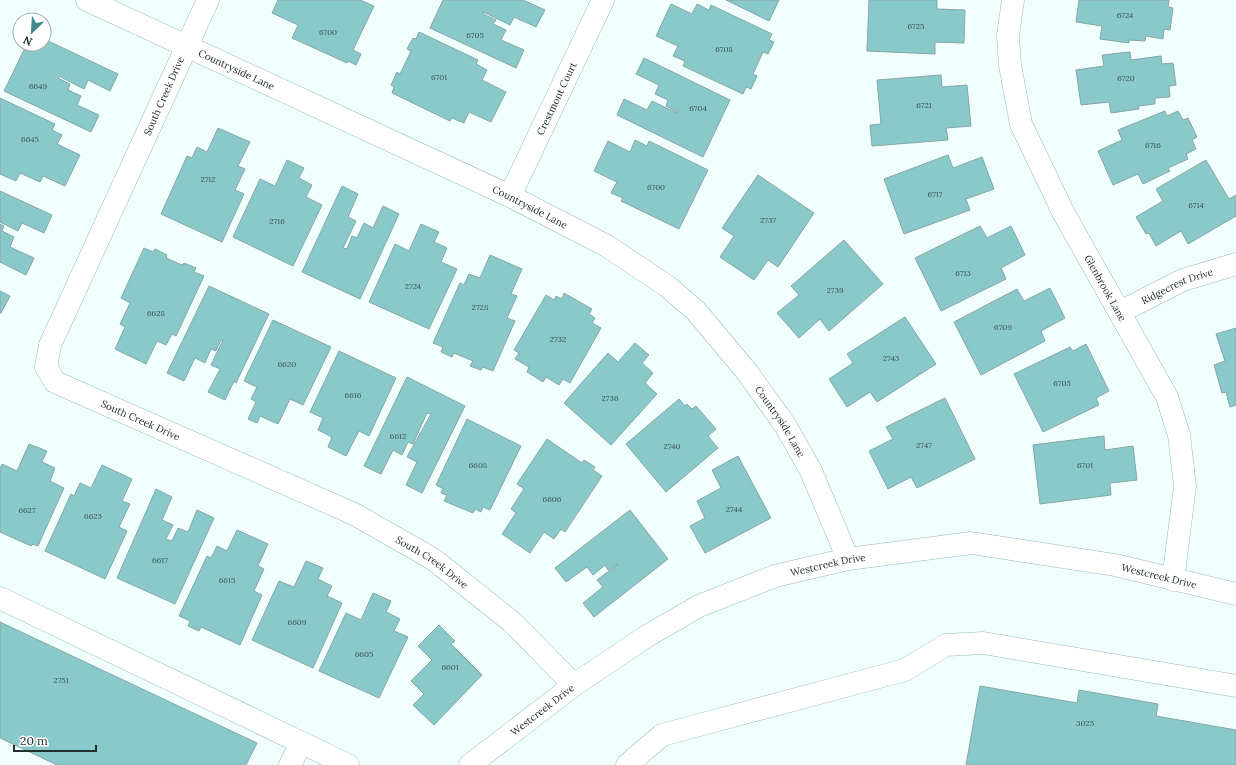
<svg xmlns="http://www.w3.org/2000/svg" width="1236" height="765" viewBox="0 0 1236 765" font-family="Lora,serif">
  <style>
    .building { fill: #8ac9ca; stroke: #86a6a6 }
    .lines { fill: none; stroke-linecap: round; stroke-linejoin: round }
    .minor-casing { stroke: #98b9b9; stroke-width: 23 }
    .minor { stroke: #fff; stroke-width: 22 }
    .labels { text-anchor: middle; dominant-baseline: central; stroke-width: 3; stroke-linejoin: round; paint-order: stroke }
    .number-label { font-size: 8px; fill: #3c5656 }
    .street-label { font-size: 10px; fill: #222f2f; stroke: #fff }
  </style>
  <rect width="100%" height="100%" fill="#f0fefe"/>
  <path class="building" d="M278,0H360L374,6L353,50L361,54L356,65L348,61L347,63L292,38L298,25L272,13Z
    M443,0H523L545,10L536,27L514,17L510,25L483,12V14L496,20L493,24L506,30L501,40L524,50L516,68L430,28Z
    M726,0H779L769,21Z
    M869,0H937V9L965,10L964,43L935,42V54L867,51Z
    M1079,0H1169L1168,7L1173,8L1170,30L1164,29L1163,39L1146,36L1145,41L1129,40V43L1100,39L1102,26L1076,22Z
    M671,4L692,14L697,4L709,10L711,5L772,34L769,40L774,42L768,54L763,52L753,74L757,76L751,89L746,87L743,94L683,66L685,61L673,56L678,46L656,36Z
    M419,32L478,60L476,64L487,70L482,80L506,92L491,122L469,112L464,123L452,118L450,121L392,93L394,87L391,85L397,72L400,74L411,51L407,49L413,38L416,39Z
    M44,39L118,74L110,91L88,80L84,89L59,76L58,78L70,84L68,90L81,96L77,105L99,115L91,132L4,91L27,44H44Z
    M1130,52L1131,60L1161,56L1162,64L1173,63L1176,85L1169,86L1170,97L1155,98V104L1138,106L1139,109L1111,113L1109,102L1081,105L1076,70L1104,66L1102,55Z
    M644,58L730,100L703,157L617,115L624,99L647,110L652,101L677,113L678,112L666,106L668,100L655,94L659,85L636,74Z
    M941,75L942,87L967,85L971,126L946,128L948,140L872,146L870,125L881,124L877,80Z
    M0,98L55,124L52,130L62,135L57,144L80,155L65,186L43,176L40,182L20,173L16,181L0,174Z
    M1165,111L1167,116L1178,111L1183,120L1188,118L1197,137L1192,140L1196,149L1186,154L1188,159L1168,168L1170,171L1143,184L1138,174L1113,185L1098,151L1122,140L1118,130Z
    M218,128L250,142L238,166L245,169L235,190L244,194L222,242L161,214L187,156L192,158L197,147L207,152Z
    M635,140L647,146L649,141L708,170L679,229L621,201L623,198L611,193L617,182L594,171L608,141L630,152Z
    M948,155L953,168L982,157L994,189L966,199L970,210L904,234L884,179Z
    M287,160L304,168L299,178L312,185L306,197L322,205L293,266L233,237L260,179L275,186Z
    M1206,160L1229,199L1236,195V216L1188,244L1181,231L1156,246L1149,233L1146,234L1136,217L1163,201L1156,189Z
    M758,175L814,213L778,267L768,260L754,280L720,257L734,236L722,228Z
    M342,186L358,194L348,217L356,221L343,248L347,249L352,236L357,238L364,223L373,228L383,206L399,214L360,299L302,272Z
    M0,191L52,215L44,233L22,223L18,231L0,222Z
    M0,224L4,226L2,231L14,237L10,247L34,258L26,275L0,262Z
    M421,224L439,232L434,242L447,248L441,262L457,269L429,329L369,302L395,244L409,251Z
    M980,226L987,238L1011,226L1025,255L1001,268L1006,279L941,311L915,258Z
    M844,240L883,284L829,331L820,319L799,338L777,313L799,295L791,286Z
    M144,248L153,252L155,249L167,255L166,258L182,265L184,263L196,268L194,272L204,276L176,336L172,334L166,345L157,341L146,364L115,349L125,327L120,324L130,303L121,298Z
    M490,255L522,269L511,294L517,296L507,318L515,321L493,371L483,367L481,370L470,366L473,361L454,353L452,357L441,352L443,347L433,343L460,283L464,285L469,274L480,278Z
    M209,286L269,314L236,383L234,381L225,400L208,392L220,369L211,365L223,340H221L216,351L211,349L205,363L195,358L184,381L167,373Z
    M1050,288L1065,318L1041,331L1045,341L981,375L954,322L1017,289L1024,301Z
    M0,291L10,296L1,313H0Z
    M564,293L592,309L589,314L595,318L592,323L601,328L570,383L563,379L559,385L546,377L543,382L527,372L529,367L515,359L519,353L514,350L546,295L554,300L556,296L562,299Z
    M905,317L936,364L877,402L870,392L847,407L829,379L853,363L847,354Z
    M273,320L331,347L303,405L290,399L278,424L260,416L257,423L248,419L256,402L251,399L257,387L244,381Z
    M1236,328V405L1230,407L1226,392L1222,393L1214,365L1225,361L1216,334Z
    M635,343L649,355L642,363L653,373L645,383L657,394L611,445L564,403L608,353L618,362Z
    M1086,344L1109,391L1096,398L1099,405L1043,432L1014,374L1070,347L1073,351Z
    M339,351L396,378L369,436L359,431L346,456L328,447L332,437L318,430L323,418L310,412Z
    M407,377L465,406L422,493L406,485L417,462L407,457L431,414L427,413L413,444L408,442L402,455L393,450L381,474L364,466Z
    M945,398L975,459L917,488L911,477L888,489L869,451L893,439L886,427Z
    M679,399L685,406L687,404L692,409L696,406L716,429L708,436L718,448L666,492L626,444Z
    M467,419L521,446L490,510L483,507L481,512L475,509L473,513L444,501L447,495L441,493L443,489L436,485Z
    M1104,436L1105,450L1133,446L1137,480L1110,483L1111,495L1040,504L1033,445Z
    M547,439L582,463L584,460L595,467L593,470L602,476L565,532L561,529L554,539L544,532L530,553L502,534L516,513L511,509L524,489L517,484Z
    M29,444L47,451L42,462L55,468L50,481L64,488L38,546L33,544L31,546L0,532V469L2,464L17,471Z
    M738,456L771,518L705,553L690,526L705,518L697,501L721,488L712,470Z
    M102,465L132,479L122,501L130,504L119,527L127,531L105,579L45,551L71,494L74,496L80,483L91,488Z
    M156,489L172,497L162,520L173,525L166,539L172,541L178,528L188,532L197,510L214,518L175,604L117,578Z
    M630,510L668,559L594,617L583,603L603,587L597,580L617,565V564L608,570L605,565L593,575L587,567L566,582L555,568Z
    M237,530L268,544L258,566L264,569L254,591L262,595L240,645L201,627L199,631L188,626L190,621L179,616L207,556L211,558L217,546L227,551Z
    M306,561L323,568L318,579L332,586L327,596L342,603L313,668L252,640L279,581L294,587Z
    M373,593L391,601L386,612L400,619L394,631L408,637L379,698L319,671L346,613L361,620Z
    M0,622L257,743L246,765H57L0,738Z
    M439,625L455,641L451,644L482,675L434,725L413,705L424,694L411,681L432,660L418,646Z
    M980,686L1077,703L1079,690L1158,704L1156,716L1236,730V765H966Z"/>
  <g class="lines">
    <g class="minor-casing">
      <g id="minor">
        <path id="s1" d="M87,0L510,196L607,246L667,286L696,311L747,372L785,425L811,471L848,559"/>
        <path id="s2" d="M208,0L50,345L46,367L55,382L354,514L433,559L512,622L574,685"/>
        <path id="s3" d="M1013,0L1008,36L1010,65L1021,124L1063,212L1167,397L1179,435L1185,486L1173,580"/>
        <path id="s4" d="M510,196L603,0"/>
        <path id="s5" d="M1120,312L1183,280L1236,264"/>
        <path d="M0,598L348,765"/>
        <path d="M290,765L301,743"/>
        <path id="s6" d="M470,765L574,685L647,636L699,606L775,576L848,559L971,543L1115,565L1236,594"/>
        <path d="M627,765L662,735L905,670L946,645L983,643L1236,686"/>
      </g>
    </g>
    <use href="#minor" class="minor"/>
  </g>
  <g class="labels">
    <g class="number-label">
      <text x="1125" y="15">6724</text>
      <text x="916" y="26">6725</text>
      <text x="328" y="32">6700</text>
      <text x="475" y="35">6705</text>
      <text x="724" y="49">6708</text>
      <text x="439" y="77">6701</text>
      <text x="1126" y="78">6720</text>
      <text x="38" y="86">6649</text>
      <text x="924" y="105">6721</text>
      <text x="698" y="108">6704</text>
      <text x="30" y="139">6645</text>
      <text x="1153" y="145">6716</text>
      <text x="208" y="179">2712</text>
      <text x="656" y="187">6700</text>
      <text x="935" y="194">6717</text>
      <text x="1196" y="205">6714</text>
      <text x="768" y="220">2737</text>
      <text x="277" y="221">2716</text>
      <text x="963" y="273">6713</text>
      <text x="413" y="286">2724</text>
      <text x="835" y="290">2739</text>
      <text x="480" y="307">2728</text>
      <text x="156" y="313">6628</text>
      <text x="1003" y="327">6709</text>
      <text x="558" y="339">2732</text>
      <text x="891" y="358">2743</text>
      <text x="287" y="364">6620</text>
      <text x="1062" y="383">6705</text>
      <text x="353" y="395">6616</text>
      <text x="610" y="398">2736</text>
      <text x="398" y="436">6612</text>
      <text x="924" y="445">2747</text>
      <text x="672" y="446">2740</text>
      <text x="478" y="465">6608</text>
      <text x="1085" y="465">6701</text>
      <text x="552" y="499">6606</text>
      <text x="734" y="509">2744</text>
      <text x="27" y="510">6627</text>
      <text x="93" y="516">6623</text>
      <text x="160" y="560">6617</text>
      <text x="227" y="580">6615</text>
      <text x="297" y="622">6609</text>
      <text x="364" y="654">6605</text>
      <text x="450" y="667">6601</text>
      <text x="61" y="680">2751</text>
      <text x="1085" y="723">3025</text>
    </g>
    <g class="street-label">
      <text stroke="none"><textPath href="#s1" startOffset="165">Countryside Lane</textPath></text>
      <text transform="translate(164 96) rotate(-66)">South Creek Drive</text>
      <text stroke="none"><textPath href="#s4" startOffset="108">Crestmont Court</textPath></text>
      <text stroke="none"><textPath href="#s1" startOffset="489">Countryside Lane</textPath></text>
      <text stroke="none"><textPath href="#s5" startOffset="63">Ridgecrest Drive</textPath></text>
      <text stroke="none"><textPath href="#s3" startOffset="310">Glenbrook Lane</textPath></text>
      <text stroke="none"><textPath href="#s2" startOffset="513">South Creek Drive</textPath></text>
      <text stroke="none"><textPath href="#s1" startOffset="825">Countryside Lane</textPath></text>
      <text stroke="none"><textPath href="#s2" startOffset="838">South Creek Drive</textPath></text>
      <text stroke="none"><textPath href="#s6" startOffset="415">Westcreek Drive</textPath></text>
      <text stroke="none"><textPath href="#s6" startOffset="751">Westcreek Drive</textPath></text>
      <text stroke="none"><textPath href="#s6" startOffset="91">Westcreek Drive</textPath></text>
    </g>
  </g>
  <g transform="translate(32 32) rotate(205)"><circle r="19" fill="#ffffff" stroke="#a7acac"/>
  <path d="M0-3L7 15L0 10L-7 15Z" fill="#428a8b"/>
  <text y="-6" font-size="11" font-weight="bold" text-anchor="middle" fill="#222f2f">N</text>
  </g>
  <path d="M14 745v6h82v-6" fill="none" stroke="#222f2f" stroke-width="2"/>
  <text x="20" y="745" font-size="12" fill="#222f2f" stroke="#ffffff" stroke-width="3" paint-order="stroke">20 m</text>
</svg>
